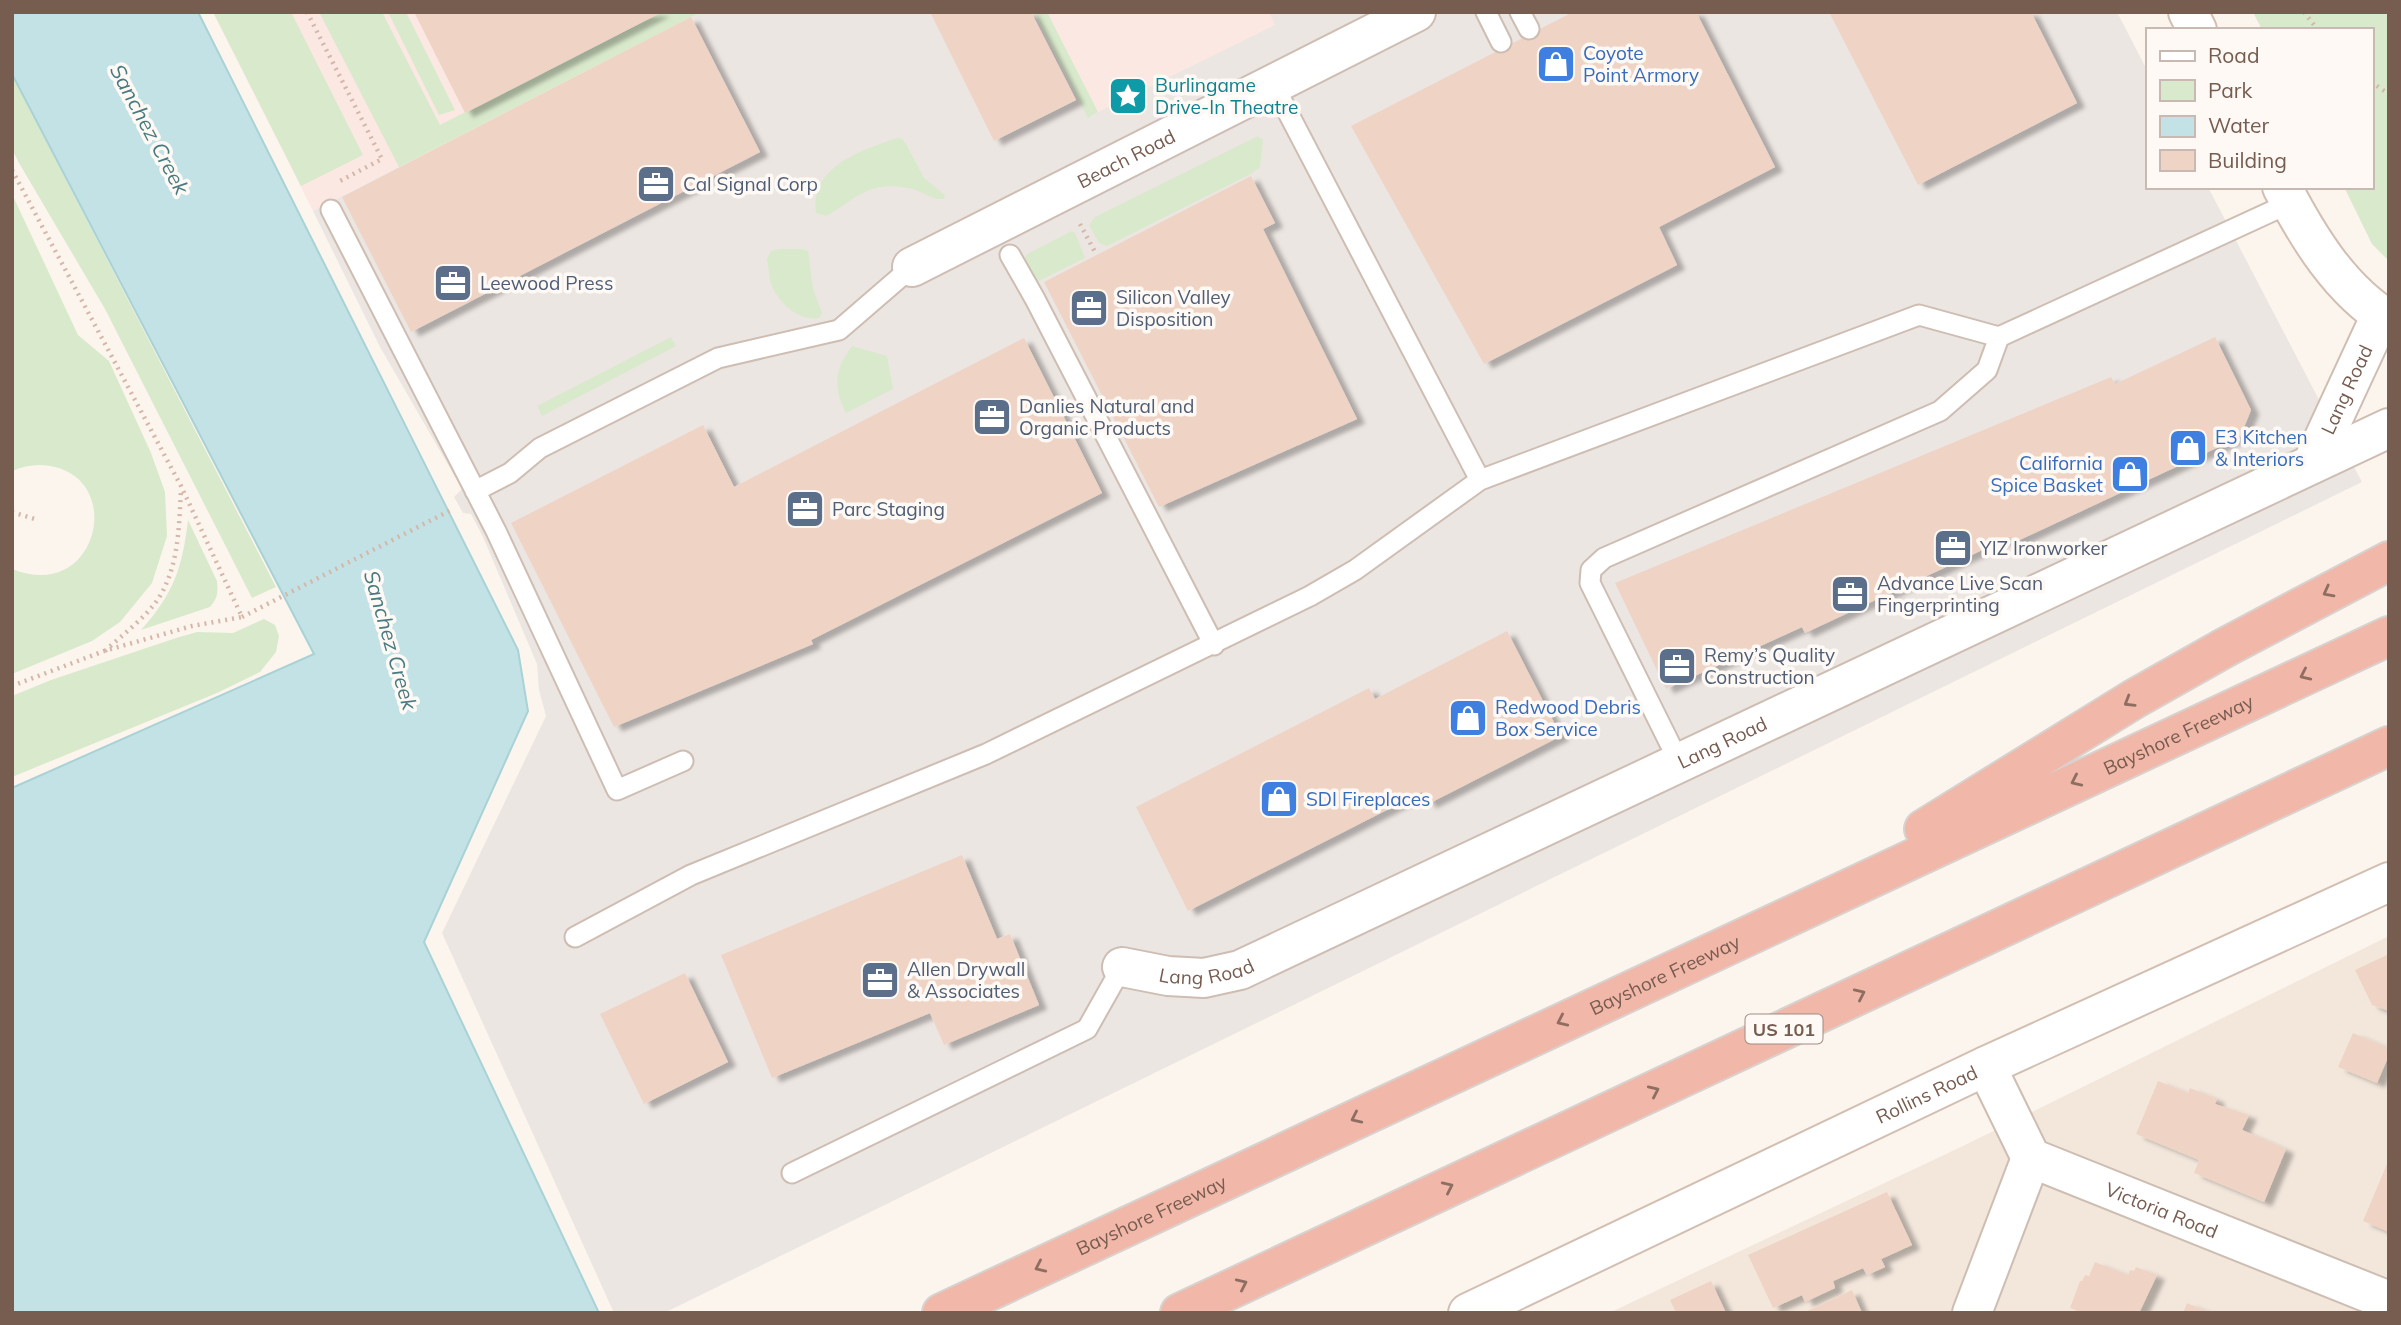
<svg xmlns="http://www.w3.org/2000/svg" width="2401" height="1325" viewBox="0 0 2401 1325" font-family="Mulish,sans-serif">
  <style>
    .residential { fill: #f3e7dc }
    .commercial { fill: #fbe8e2 }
    .industrial { fill: #ece6e2 }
    .green { fill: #d9e9cb }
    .water { fill: #c2e2e5; stroke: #a9d2d6; stroke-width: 2 }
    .building { fill: #efd4c6; filter: url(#shadow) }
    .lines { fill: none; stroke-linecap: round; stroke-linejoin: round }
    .lane-casing { stroke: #cebdb2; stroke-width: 23 }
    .street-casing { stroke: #cebdb2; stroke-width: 42 }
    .secondary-casing { stroke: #d3bfb2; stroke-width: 42 }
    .highway-casing { stroke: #d9d1ce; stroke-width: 42 }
    .path { stroke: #d5b7a9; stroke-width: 4.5; stroke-dasharray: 2 5; stroke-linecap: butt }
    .lane { stroke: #fff; stroke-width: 19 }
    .street { stroke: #fff; stroke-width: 38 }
    .secondary { stroke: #fff; stroke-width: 38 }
    .highway { stroke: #f1b7a9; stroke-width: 38 }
    .oneway { stroke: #8f6e62 }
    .labels { text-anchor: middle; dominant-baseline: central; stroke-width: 7; stroke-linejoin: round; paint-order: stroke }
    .shield { fill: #fef9f4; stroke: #a08b81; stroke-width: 2 }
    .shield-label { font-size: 18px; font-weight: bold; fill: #775c50 }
    .shop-label { font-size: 19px; fill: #366cbe; stroke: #fef9f4; text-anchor: start }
    .culture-label { font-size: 19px; fill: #0d838f; stroke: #fef9f4; text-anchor: start }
    .street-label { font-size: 19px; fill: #775c50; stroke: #fef9f4 }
    .service-label { font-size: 19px; fill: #4e5e75; stroke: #fef9f4; text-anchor: start }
    .water-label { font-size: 21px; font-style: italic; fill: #477b81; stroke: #fef9f4 }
  </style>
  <defs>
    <filter id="shadow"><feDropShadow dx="8" dy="4.5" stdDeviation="2" flood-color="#0004"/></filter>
  </defs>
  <rect width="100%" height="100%" fill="#fcf5ed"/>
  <path class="residential" d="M2389,936V1313H1609L1963,1146Z"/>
  <path class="commercial" d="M213,12H701L313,211Z
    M1034,12H1269L1276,25L1088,118Z"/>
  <path class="industrial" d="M701,12H1034L1088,117L1275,25L1269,12H2117L2147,70V187H2208L2362,482L664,1313H614L442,933L546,716L539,690L537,664L483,537L471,514L463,513L454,497L462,489L380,347L313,211Z"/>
  <path class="green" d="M213,12H291L363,155L301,186Z
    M319,12H382L440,125L662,12H701L399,167Z
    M388,12H406L455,110L439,115Z
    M1034,12H1047L1098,112L1088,118Z
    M2253,12H2389V261L2372,244L2344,187H2371V30H2262Z
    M12,75L276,587L252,598L105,309L19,163L12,149Z
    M1258,136L1263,140L1260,167L1251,174L1107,246L1099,243L1089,225L1095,217Z
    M897,138L902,139L906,144L924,178L945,195L944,199C930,200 921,190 908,188C868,180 855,200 826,216L816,213C810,166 862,150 897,138Z
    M12,194L78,335L109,361L151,453L165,492L167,536L152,583L120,622L92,641L12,674V569C96,603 125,484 55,467C40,463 26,465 12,471Z
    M1072,231L1075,233L1085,258L1039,281L1032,278L1024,262V258L1027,254Z
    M779,249H802L808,251L813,289L822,313L819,318C798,322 775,300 770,280C769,273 768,265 767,258L771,251Z
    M671,337L676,346L542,416L537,406Z
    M852,346L887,356L893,389L846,413C833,388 834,369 852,346Z
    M188,520L217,581C218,592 218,598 210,607L141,630C174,593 182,569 188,520Z
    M264,619L275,625L279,636L276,652L260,672L217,693L12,777V696L51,680L176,638L197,632L233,633Z"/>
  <path class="water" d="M12,12H198L518,650L528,711L424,942L599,1313H12V788L314,654L12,74Z"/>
  <path class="building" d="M414,12H662L465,113Z
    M930,12H1031L1076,100L994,141Z
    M1573,12H1696L1775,167L1659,227L1677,265L1484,364L1351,126Z
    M1829,12H2031L2077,103L1918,185Z
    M691,17L760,152L411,332L342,197Z
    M1251,176L1275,223L1263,229L1357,419L1159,507L1044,282Z
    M2215,337L2251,410L2240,437L2013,543L2010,537L1805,633L1802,627L1666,689L1615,583L2111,377L2115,384Z
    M1024,338L1102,493L811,640L813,644L614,727L511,523L703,425L734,487Z
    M1507,631L1561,736L1428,804L1422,792L1188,911L1136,807L1369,688L1375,699Z
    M962,855L997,939L1010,934L1039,1005L944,1045L930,1013L772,1078L721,955Z
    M2389,954V1011L2372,1005L2355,970Z
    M685,973L728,1062L644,1104L600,1014Z
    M2353,1033L2389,1048V1055L2377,1083L2338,1067Z
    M2158,1081L2188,1093L2190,1088L2217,1099L2215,1104L2249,1115L2242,1130L2286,1149L2264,1202L2194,1173L2199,1160L2136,1134Z
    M2389,1159V1232L2363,1221Z
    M1887,1192L1912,1245L1881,1259L1885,1267L1867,1275L1863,1268L1833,1281L1835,1288L1805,1302L1802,1295L1773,1308L1748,1255Z
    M2095,1262L2128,1275L2130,1270L2134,1271L2136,1267L2157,1275L2139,1313H2083L2070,1308L2080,1281H2082L2085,1275L2089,1276Z
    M1711,1281L1726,1313H1676L1670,1300Z
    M1852,1290L1862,1313H1803Z
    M2187,1303L2211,1313H2183Z"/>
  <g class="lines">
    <g class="lane-casing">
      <path id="lane" d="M1486,12L1501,42
        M1520,12L1529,29
        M1273,84L1480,480
        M331,210L496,531L617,790L683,761
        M1010,255L1035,299L1214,645
        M475,491L510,473L540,448L718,358L839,330L912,267
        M1679,762L1590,583L1591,570L1604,558L1940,411L1987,370L1999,337
        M575,937L691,875L986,754L1310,596L1355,570L1480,480L1919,315L1999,337L2290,203
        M792,1173L1087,1029L1122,967"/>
    </g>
    <g class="street-casing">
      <g id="street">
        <path id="s1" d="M912,267L1416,12"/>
        <path id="s2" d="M2312,464L2381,315"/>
        <path id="s3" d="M1122,967L1168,976L1204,978L1240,970L2389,428"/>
        <path id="s4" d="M1986,1066L2031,1158L2389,1301"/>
        <path d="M1972,1313L2031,1158"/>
      </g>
    </g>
    <g class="secondary-casing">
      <g id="secondary">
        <path d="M2188,12L2197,30"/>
        <path d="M2282,187C2308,237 2340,290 2389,320"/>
        <path id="s5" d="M1468,1313L1986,1066L2389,882"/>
      </g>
    </g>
    <g class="highway-casing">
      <g id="highway">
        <path d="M1924,829L2134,699L2226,647L2389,561"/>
        <path id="s6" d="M942,1313L2389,636"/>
        <path d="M1180,1313L2389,746"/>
      </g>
    </g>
    <path class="path" d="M307,12L382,159L340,181
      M2304,12L2318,30
      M2371,82L2389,94
      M12,170L181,486L242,617L192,626L104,651L12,686
      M1080,224L1095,252
      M12,512L38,520
      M242,617L453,509
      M105,651C123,634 147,617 160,596C179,564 179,525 181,490"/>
    <use href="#lane" class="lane"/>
    <use href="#street" class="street"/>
    <use href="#secondary" class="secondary"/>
    <use href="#highway" class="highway"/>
  </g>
  <defs><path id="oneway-chevron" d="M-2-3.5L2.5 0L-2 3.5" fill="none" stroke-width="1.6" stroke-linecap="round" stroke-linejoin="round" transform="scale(1.75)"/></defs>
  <g class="oneway">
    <use href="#oneway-chevron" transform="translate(2328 592) rotate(152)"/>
    <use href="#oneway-chevron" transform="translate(2305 675) rotate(155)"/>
    <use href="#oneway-chevron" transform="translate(2129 702) rotate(149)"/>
    <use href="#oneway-chevron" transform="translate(2076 781) rotate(155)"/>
    <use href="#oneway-chevron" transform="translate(1860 994) rotate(-25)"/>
    <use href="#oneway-chevron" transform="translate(1562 1021) rotate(155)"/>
    <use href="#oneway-chevron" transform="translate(1654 1091) rotate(-25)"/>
    <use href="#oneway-chevron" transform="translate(1356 1118) rotate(155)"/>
    <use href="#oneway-chevron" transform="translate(1448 1187) rotate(-25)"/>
    <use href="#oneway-chevron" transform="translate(1040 1267) rotate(155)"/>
    <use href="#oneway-chevron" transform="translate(1242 1284) rotate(-25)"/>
  </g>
  <defs>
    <g id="shop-square" transform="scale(2.0125)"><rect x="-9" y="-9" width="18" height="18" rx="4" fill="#3f7fe0" stroke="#fef9f4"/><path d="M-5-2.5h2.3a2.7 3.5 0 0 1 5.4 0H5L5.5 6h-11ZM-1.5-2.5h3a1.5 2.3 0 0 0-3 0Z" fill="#fff"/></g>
    <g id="sight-square" transform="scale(2.0125)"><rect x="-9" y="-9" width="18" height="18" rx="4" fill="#0f9aa8" stroke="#fef9f4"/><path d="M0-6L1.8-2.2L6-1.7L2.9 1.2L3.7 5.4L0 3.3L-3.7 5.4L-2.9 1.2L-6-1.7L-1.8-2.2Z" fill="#fff"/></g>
    <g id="office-square" transform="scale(2.0125)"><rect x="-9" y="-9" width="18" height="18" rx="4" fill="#5c6f8a" stroke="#fef9f4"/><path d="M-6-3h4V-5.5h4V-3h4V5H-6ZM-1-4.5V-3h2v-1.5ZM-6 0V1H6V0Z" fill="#fff"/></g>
  </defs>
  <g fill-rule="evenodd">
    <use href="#shop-square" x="1556" y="64"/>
    <use href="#sight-square" x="1128" y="96"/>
    <use href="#office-square" x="656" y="184"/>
    <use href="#office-square" x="453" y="283"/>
    <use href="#office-square" x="1089" y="308"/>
    <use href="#office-square" x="992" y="417"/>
    <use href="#shop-square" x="2188" y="448"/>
    <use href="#shop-square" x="2130" y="474"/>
    <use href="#office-square" x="805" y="509"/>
    <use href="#office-square" x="1953" y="548"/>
    <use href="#office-square" x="1850" y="594"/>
    <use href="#office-square" x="1677" y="666"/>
    <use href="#shop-square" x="1468" y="718"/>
    <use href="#shop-square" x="1279" y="799"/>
    <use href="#office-square" x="880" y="980"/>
  </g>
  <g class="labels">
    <rect class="shield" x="1745.5" y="1014.5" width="77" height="29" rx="5"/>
    <g class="shield-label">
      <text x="1784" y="1029">US 101</text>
    </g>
    <g class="shop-label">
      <text x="1583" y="53">Coyote<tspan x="1583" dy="22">Point Armory</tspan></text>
      <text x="2215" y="437">E3 Kitchen<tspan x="2215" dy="22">&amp; Interiors</tspan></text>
      <text x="2103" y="463" text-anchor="end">California<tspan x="2103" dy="22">Spice Basket</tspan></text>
      <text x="1495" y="707">Redwood Debris<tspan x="1495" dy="22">Box Service</tspan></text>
      <text x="1306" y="799">SDI Fireplaces</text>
    </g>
    <g class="culture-label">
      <text x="1155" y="85">Burlingame<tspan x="1155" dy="22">Drive-In Theatre</tspan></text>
    </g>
    <g class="street-label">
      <text stroke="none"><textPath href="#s1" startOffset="240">Beach Road</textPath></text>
      <text stroke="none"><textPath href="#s2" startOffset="82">Lang Road</textPath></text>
      <text stroke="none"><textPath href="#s6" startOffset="1365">Bayshore Freeway</textPath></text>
      <text stroke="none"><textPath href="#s3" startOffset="653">Lang Road</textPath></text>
      <text stroke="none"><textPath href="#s3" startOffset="86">Lang Road</textPath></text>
      <text stroke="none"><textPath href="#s6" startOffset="798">Bayshore Freeway</textPath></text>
      <text stroke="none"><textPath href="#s5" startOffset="508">Rollins Road</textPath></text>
      <text stroke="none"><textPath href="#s4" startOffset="243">Victoria Road</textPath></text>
      <text stroke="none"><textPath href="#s6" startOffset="231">Bayshore Freeway</textPath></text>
    </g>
    <g class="service-label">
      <text x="683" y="184">Cal Signal Corp</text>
      <text x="480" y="283">Leewood Press</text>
      <text x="1116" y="297">Silicon Valley<tspan x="1116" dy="22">Disposition</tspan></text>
      <text x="1019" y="406">Danlies Natural and<tspan x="1019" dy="22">Organic Products</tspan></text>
      <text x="832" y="509">Parc Staging</text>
      <text x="1980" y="548">YIZ Ironworker</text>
      <text x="1877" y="583">Advance Live Scan<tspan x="1877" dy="22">Fingerprinting</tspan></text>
      <text x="1704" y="655">Remy’s Quality<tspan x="1704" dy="22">Construction</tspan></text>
      <text x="907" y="969">Allen Drywall<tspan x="907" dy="22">&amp; Associates</tspan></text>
    </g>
    <g class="water-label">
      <text transform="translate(150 129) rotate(62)">Sanchez Creek</text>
      <text transform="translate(391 640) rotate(74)">Sanchez Creek</text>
    </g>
  </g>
  <rect width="2401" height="1325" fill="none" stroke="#775c50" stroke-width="28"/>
  <rect x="2146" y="28" width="228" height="161" fill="#fef9f4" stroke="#c8bab2" stroke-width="2"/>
  <rect x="2160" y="51" width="35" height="10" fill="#ffffff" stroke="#c8bab2" stroke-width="2"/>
  <text x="2208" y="63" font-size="21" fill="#775c50">Road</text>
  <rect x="2160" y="80" width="35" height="21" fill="#d9e9cb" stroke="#c8bab2" stroke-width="2"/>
  <text x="2208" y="98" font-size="21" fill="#775c50">Park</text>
  <rect x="2160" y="116" width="35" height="21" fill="#c2e2e5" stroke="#c8bab2" stroke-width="2"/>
  <text x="2208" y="133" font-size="21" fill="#775c50">Water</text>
  <rect x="2160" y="150" width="35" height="21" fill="#efd4c6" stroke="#c8bab2" stroke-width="2"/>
  <text x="2208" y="168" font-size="21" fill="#775c50">Building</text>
</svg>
